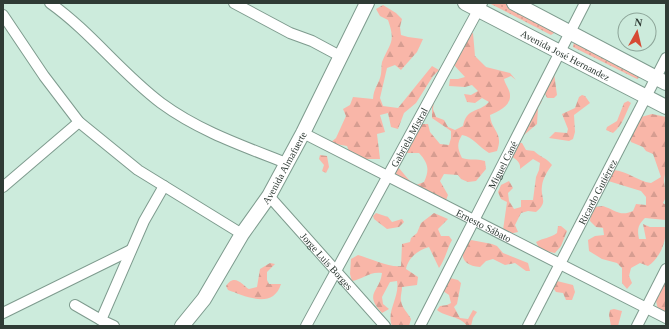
<svg xmlns="http://www.w3.org/2000/svg" width="669" height="329" viewBox="0 0 669 329" font-family="Georgia,serif">
  <style>
    .grass { fill: url(#grass-dots) }
    .forest { fill: url(#forest-firs) }
    .lines { fill: none; stroke-linecap: round; stroke-linejoin: round }
    .street-casing { stroke: #7e9b8e; stroke-width: 12 }
    .secondary-casing { stroke: #7e9b8e; stroke-width: 16 }
    .street { stroke: #fff; stroke-width: 10 }
    .secondary { stroke: #fff; stroke-width: 14 }
    .labels { text-anchor: middle; dominant-baseline: central; stroke-width: 3; stroke-linejoin: round; paint-order: stroke }
    .street-label { font-size: 10px; fill: #2f3b35; stroke: #ccebdc }
  </style>
  <defs>
    <pattern id="grass-dots" width="8" height="8" patternUnits="userSpaceOnUse"><rect width="8" height="8" fill="#f9b6a8"/><path d="M2 2h.1M6 6h.1" fill="none" stroke="#d69d91" stroke-width="1.8" stroke-linecap="round"/></pattern>
    <pattern id="forest-firs" width="22" height="20" patternUnits="userSpaceOnUse"><rect width="22" height="20" fill="#f9b6a8"/><path d="M5 1l3.5 6h-7zM16 11l3.5 6h-7z" fill="#d69d91"/></pattern>
  </defs>
  <rect width="100%" height="100%" fill="#ccebdc"/>
  <path class="grass" d="M489,3H508L556,27L554,33L551,35Z
    M574,42L640,77L637,79L573,47Z"/>
  <path class="forest" d="M383,5L396,13L402,19L400,27L401,35L408,37L423,39L417,52L401,70L395,65L387,68L380,98L383,106L398,108L432,66L439,70L433,76L416,103L404,113L398,129L391,127L388,113L380,115L385,132L377,134L380,159H365L350,154L347,146L330,143L336,138L346,116L343,109L350,105L353,97L373,99C374,88 377,87 380,78C382,73 381,67 382,62C390,42 396,43 388,20L380,16L376,9Z
    M473,33L475,56L486,67L510,73L516,80L511,76L504,79C505,84 510,90 510,95C511,106 498,112 490,115C491,131 504,132 497,151L489,153C479,147 473,137 462,135C457,143 457,148 462,158C470,161 476,158 485,161L486,169L476,181L468,182L461,179L458,175L444,174L440,181L448,195L445,203L437,199L433,193L429,199L421,197L391,171L398,167L409,180L416,185L424,182C430,169 428,163 419,153H405L420,124H428L430,132L440,144L449,145L451,138V131L432,118V102L439,96L434,101L433,109L436,117L444,120L448,127L455,130L463,126C467,107 477,114 489,102L482,98L475,103L467,102L464,94L471,95L478,91L472,85L465,87L449,86L450,79H458L465,77L452,63L466,36Z
    M554,73L557,95L554,98H547L544,91Z
    M582,95L585,96L590,103L574,115L575,132L573,139L569,141L549,138L555,132L567,133L568,129L562,114L575,108L579,97Z
    M542,101L538,108L537,124L524,135L521,133L537,102Z
    M628,101L631,103C625,114 623,125 613,133L606,130L607,127L617,121L624,103Z
    M652,114L666,117V168L664,180L666,197L663,203L666,205V220L645,218C638,225 637,229 639,239H646L643,224L650,227H666C666,242 661,257 648,266L640,263L631,268L629,276L632,283L627,289L622,283V268L617,263L602,259L589,251L588,240L595,236L604,235L603,228L596,227L590,221L591,213L595,207L603,206C615,210 620,217 633,211L636,204L646,205V197L641,191L605,180L613,170C628,171 637,181 651,183L661,177L653,154L646,151L643,147L631,142L628,135L641,117Z
    M514,142L522,143L526,150L534,151C540,157 547,158 552,165C547,172 543,178 542,186C540,199 549,201 536,212L528,211L521,213L515,225L518,232L509,234L503,230L507,202L501,199L498,192L501,185L509,181L513,188L508,193L509,201L514,209L521,207V200H533L536,177L539,170L540,163L533,159L520,169C521,162 516,159 510,156Z
    M320,155L327,156L329,167L326,173L322,171L324,165L319,159Z
    M376,213L388,217L392,222L402,219L404,222L399,227L387,229L374,219L373,216Z
    M434,213L448,219L438,229L441,236H449L452,240C447,249 445,260 439,268L429,247C418,250 408,258 406,269L418,277L417,285L402,287C402,292 400,297 401,301C402,308 408,313 411,319L409,326H392C386,311 400,297 397,281L390,282L382,297L383,304L389,309L382,313C363,293 380,292 382,273C370,271 363,279 352,281L350,274L351,259L358,255C369,258 391,268 401,266L402,244L410,242L411,238L417,233L421,223Z
    M558,226H561L567,231L561,246L555,253L540,250L536,242C543,238 550,238 557,233Z
    M471,240L492,244L497,246L503,253L528,263L530,271H526L515,263L505,265L493,259L486,261L480,267C461,266 457,252 471,240Z
    M270,263L275,264L267,272V280L269,284H281C273,310 245,296 228,290L226,286C235,272 243,286 249,289L257,287L260,269Z
    M666,276V316L658,310L655,296Z
    M450,278L458,280L461,283L457,304L454,307L460,318L468,319L473,310L477,312L473,318L471,326H467C461,316 445,317 437,310L440,306L447,305L451,303L449,295L443,291Z
    M557,281L573,285L575,292L572,300H566L563,293L556,292L551,285Z
    M614,309L622,311L618,326H611L609,315L610,310Z"/>
  <g class="lines">
    <g class="street-casing">
      <g id="street">
        <path d="M50,3C91,32 121,73 161,103C199,131 243,146 286,163"/>
        <path d="M234,3L290,33L312,41L340,56"/>
        <path d="M3,15L44,76L79,122L138,170L242,234"/>
        <path id="s1" d="M303,133L666,318"/>
        <path d="M3,187L79,122"/>
        <path id="s2" d="M269,196L385,326"/>
        <path d="M75,305L101,320L114,326"/>
        <path d="M3,313L131,250"/>
        <path d="M101,320L144,221L164,186"/>
        <path id="s3" d="M306,326L482,3"/>
        <path id="s4" d="M420,326L585,3"/>
        <path id="s5" d="M528,326L666,58"/>
        <path d="M637,326L666,269"/>
      </g>
    </g>
    <g class="secondary-casing">
      <g id="secondary">
        <path id="s6" d="M465,3L666,107"/>
        <path d="M514,3L666,83"/>
        <path id="s7" d="M182,326L204,299L242,234L269,196L303,133L367,3"/>
      </g>
    </g>
    <use href="#street" class="street"/>
    <use href="#secondary" class="secondary"/>
  </g>
  <g class="labels">
    <g class="street-label">
      <text stroke="none"><textPath href="#s6" startOffset="113">Avenida José Hernandez</textPath></text>
      <text stroke="none"><textPath href="#s3" startOffset="215">Gabriela Mistral</textPath></text>
      <text stroke="none"><textPath href="#s4" startOffset="181">Miguel Cané</textPath></text>
      <text stroke="none"><textPath href="#s7" startOffset="189">Avenida Almafuerte</textPath></text>
      <text stroke="none"><textPath href="#s5" startOffset="151">Ricardo Gutiérrez</textPath></text>
      <text stroke="none"><textPath href="#s1" startOffset="203">Ernesto Sábato</textPath></text>
      <text stroke="none"><textPath href="#s2" startOffset="87">Jorge Luis Borges</textPath></text>
    </g>
  </g>
  <rect width="669" height="329" fill="none" stroke="#2f3b35" stroke-width="8"/>
  <g transform="translate(637 32) rotate(8)"><circle r="19" fill="#ccebdc" stroke="#8da599"/>
  <path d="M0-3L7 15L0 10L-7 15Z" fill="#d64a34"/>
  <text y="-6" font-size="11" font-weight="bold" text-anchor="middle" fill="#2f3b35">N</text>
  </g>
</svg>
